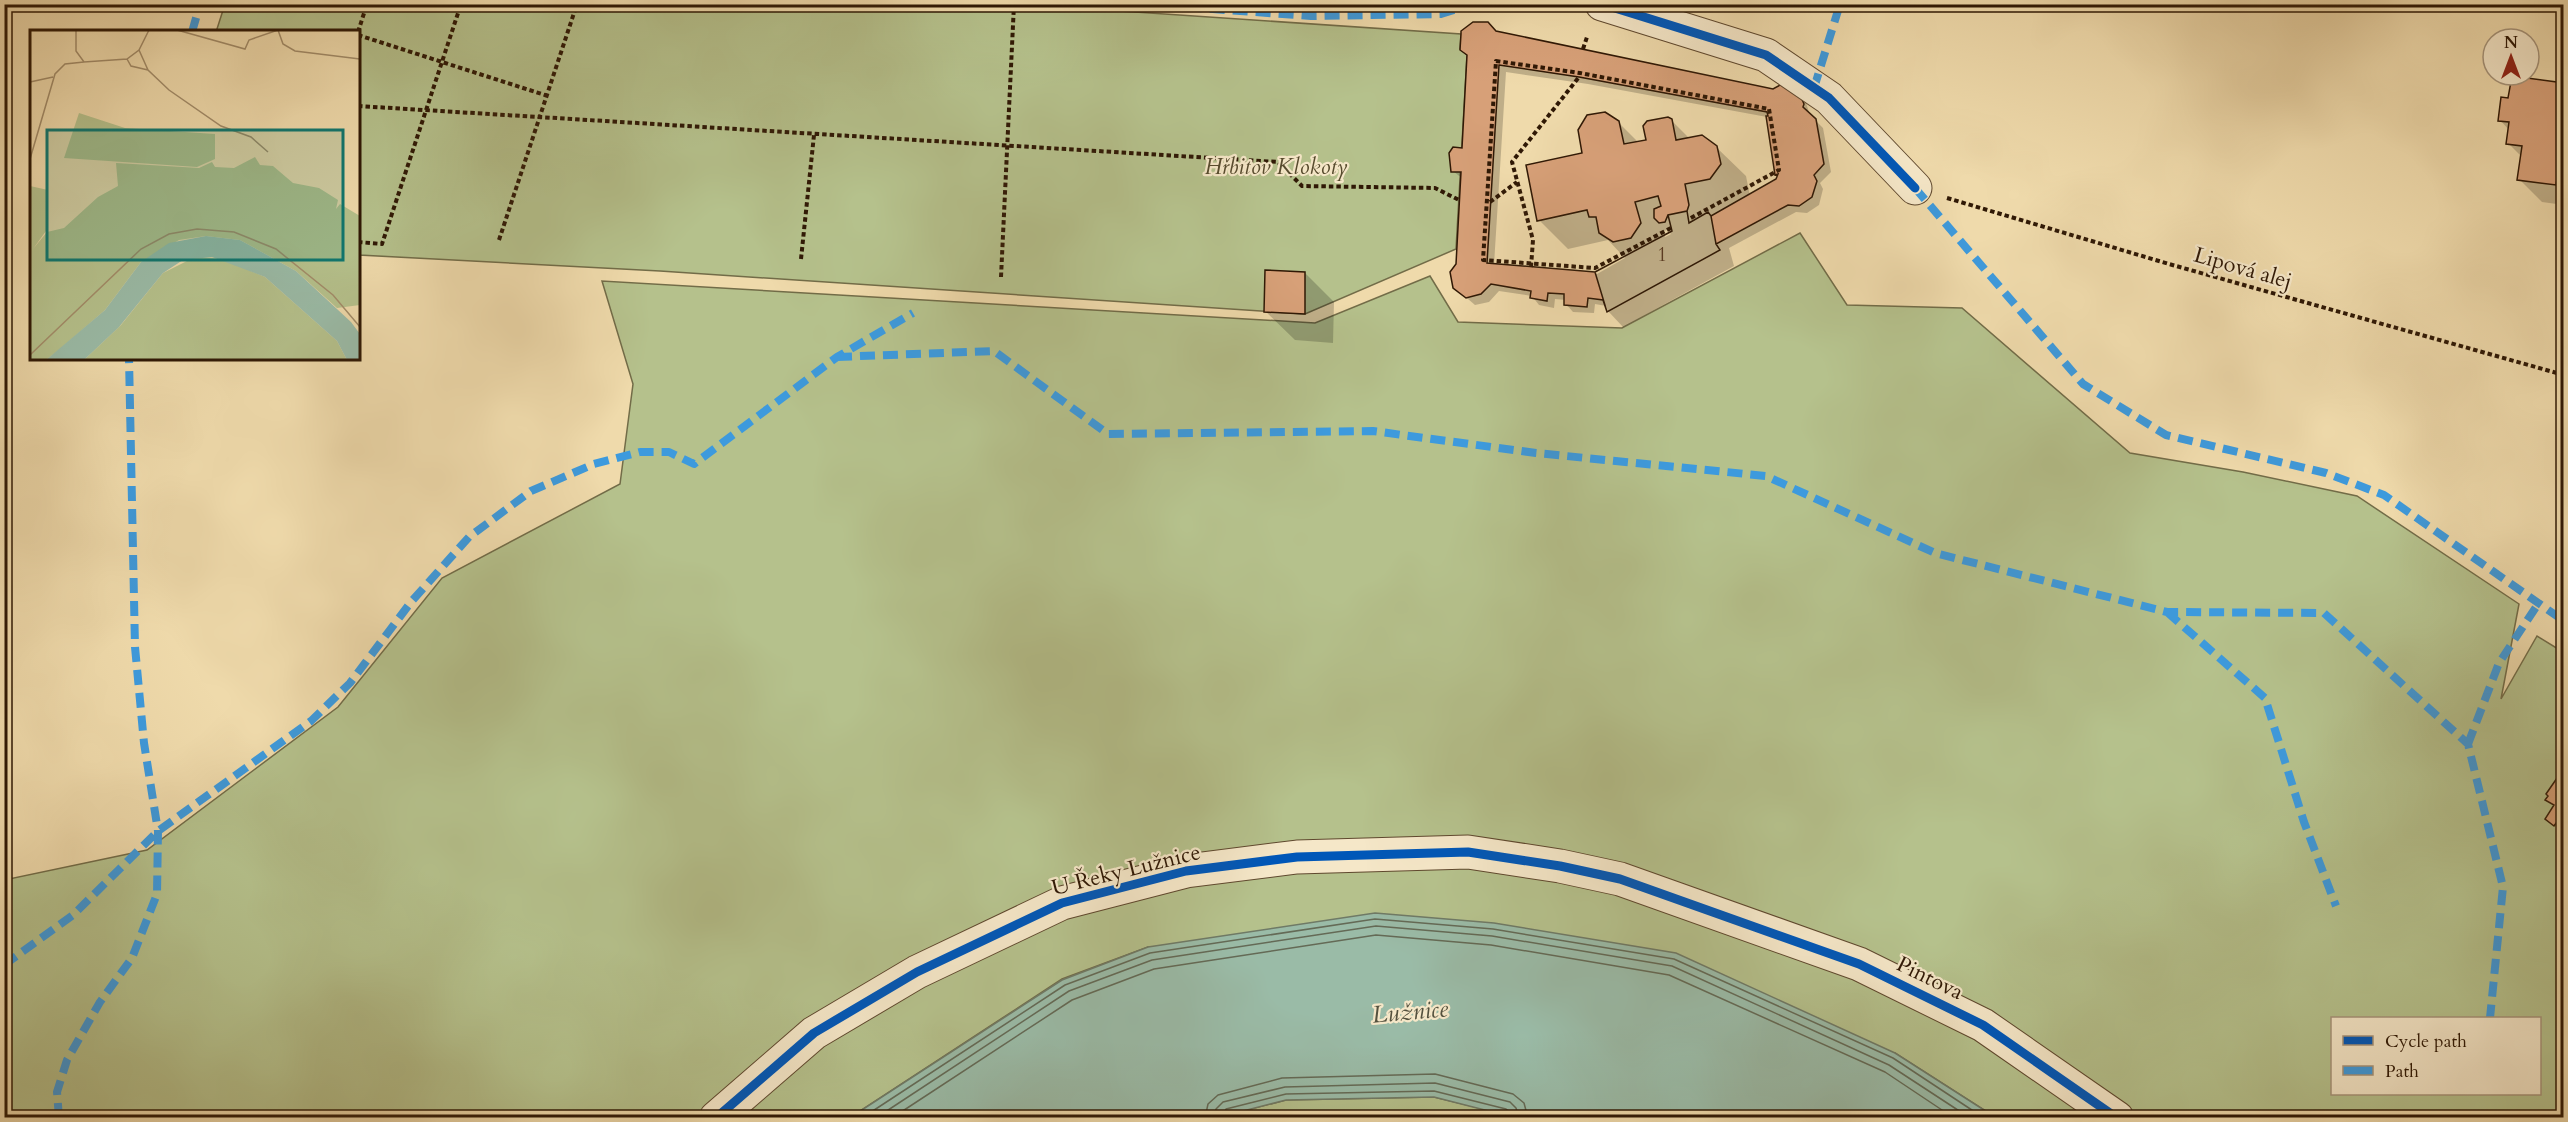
<svg xmlns="http://www.w3.org/2000/svg" width="2568" height="1122" viewBox="0 0 2568 1122" font-family="Cardo,serif">
  <style>
    .green { fill: #b5c18c; stroke: #726c48; stroke-width: 1.5; fill-rule: evenodd }
    .water { fill: #9abba7; stroke: #6f7a66; stroke-width: 1.5 }
    .shadow { fill: #0003; fill-rule: evenodd }
    .lines { fill: none; stroke-linecap: round; stroke-linejoin: round }
    .shore { stroke: #646a56; stroke-width: 1.5 }
    .building { fill: #d7a078; stroke: #2f1805; stroke-width: 1.5; fill-rule: evenodd }
    .minor-casing { stroke: #5f482e; stroke-width: 35 }
    .path { stroke: #2f1805; stroke-width: 4; stroke-dasharray: 4.5 3; stroke-linecap: butt }
    .minor { stroke: #f5e7c8; stroke-width: 33 }
    .quiet { stroke: #3d9add; stroke-width: 8; stroke-dasharray: 15 8; stroke-linecap: butt }
    .cycleway-casing { stroke: #f5e7c8; stroke-width: 13 }
    .cycleway { stroke: #0057b8; stroke-width: 9 }
    .labels { text-anchor: middle; dominant-baseline: central; stroke-width: 4.5; stroke-linejoin: round; paint-order: stroke }
    .number-label { font-size: 20px; fill: #593a22 }
    .park-label { font-size: 22px; font-style: italic; fill: #574b2e; stroke: #f5e7c8 }
    .street-label { font-size: 22px; fill: #2f1805; stroke: #f5e7c8 }
    .water-label { font-size: 24px; font-style: italic; fill: #54513e; stroke: #f5e7c8 }
    .inset-road { fill: none; stroke: #a28c69; stroke-width: 1.5 }
    .view { fill: #0f766e; fill-opacity: 0.15; stroke: #0f766e; stroke-width: 3 }
    .inset-edge { fill: none; stroke: #2f1805; stroke-width: 3 }
  </style>
  <rect width="100%" height="100%" fill="#efdaab"/>
  <filter id="stains"><feTurbulence type="fractalNoise" baseFrequency=".00333" numOctaves="4"/><feColorMatrix values="0 0 0 0 .2 0 0 0 0 .09 0 0 0 0 .02 0 0 0 .5 -.17"/></filter>
  <radialGradient id="worn" r=".72"><stop offset=".6" stop-color="#630" stop-opacity="0"/><stop offset="1" stop-color="#630" stop-opacity=".3"/></radialGradient>
  <path class="green" d="M225,4H1016L1461,34L1460,49L1467,55L1456,249L1305,314L660,271L359,255L358,32H216Z
    M1800,233L1847,305L1962,308L2130,453L2243,472L2357,496L2519,604L2501,699L2537,636L2563,652V894L2560,892L2564,895L2563,1117H1995L1895,1053L1148,947L1062,979L851,1117H5L4,880L147,850L338,707L442,578L620,484L633,384L602,281L1315,323L1430,276L1458,322L1622,328ZM2332,1018H2540V1094H2332Z
    M1434,1097L1516,1117L1216,1118L1286,1100Z"/>
  <path class="water" d="M1375,913L1494,923L1676,953L1895,1053L1995,1117L1516,1118L1434,1097L1286,1100L1216,1118L851,1117L1062,980L1148,947Z"/>
  <path class="shadow" d="M1497,33L1805,100L1810,115L1823,128L1831,172L1820,183L1823,189L1819,205L1807,213L1796,212L1729,248L1734,266L1623,327L1608,311L1606,306L1595,304L1594,313L1573,312L1566,304V300L1555,299L1554,308L1539,305L1532,296L1499,291L1489,302L1475,305L1454,287L1463,179L1453,171L1464,149ZM1506,72L1588,84L1767,117L1778,180L1750,196L1746,176L1716,147L1690,139L1671,120L1648,141L1639,143L1618,122L1584,154L1539,220L1568,249L1608,240L1625,258L1597,274L1494,265ZM1667,230L1671,234L1665,237L1664,231Z
    M2564,85V205L2542,202L2519,179L2522,157L2508,143L2509,130L2500,120L2509,100Z
    M1305,273L1334,302L1333,343L1295,340L1265,311Z
    M2564,770V831L2563,832L2546,819L2555,807L2547,799Z
    M2564,857V870L2558,865Z"/>
  <g class="lines">
    <path class="shore" d="M862,1118L1065,985L1150,953L1375,919L1493,929L1674,959L1893,1058L1984,1118
      M876,1118L1069,991L1152,960L1376,926L1492,936L1672,966L1889,1065L1970,1118
      M892,1118L1072,1000L1154,969L1376,935L1491,945L1669,975L1885,1072L1954,1118
      M1205,1118L1208,1104L1218,1095L1282,1078L1435,1074L1513,1094L1524,1103L1528,1118
      M1214,1118L1216,1109L1223,1102L1285,1087L1435,1083L1510,1102L1516,1108L1519,1118
      M1221,1118L1226,1109L1286,1094L1434,1091L1506,1109L1510,1112L1511,1118"/>
  </g>
  <path class="building" d="M1473,22H1488L1496,31L1773,89L1782,84L1798,90L1804,104L1803,107L1816,119L1824,164L1814,175L1817,181L1812,197L1799,206L1788,205L1716,244L1720,250L1607,312L1603,300L1588,298L1587,307L1564,305V294L1548,293L1547,301L1530,298L1531,291L1491,284L1481,294L1466,298L1453,288L1450,272L1456,264L1461,172H1451L1449,153L1453,147L1462,148L1467,55L1460,50L1461,34V31ZM1499,65L1579,77L1767,112L1768,116H1766L1775,175L1778,174L1776,179L1711,216L1708,212L1689,223L1687,211L1668,215L1672,231L1595,272L1487,263Z
    M2512,76L2564,83V173L2558,172L2556,185L2517,180L2522,146L2506,144L2509,122L2498,121L2501,97L2508,98Z
    M1605,112L1619,121L1624,144L1646,140L1643,126L1647,121L1668,117L1672,119L1676,140L1702,135L1717,146L1721,164L1710,179L1685,184L1689,205L1687,211L1668,215L1665,222L1659,223L1654,218V209L1661,206L1658,196L1635,202L1641,223L1631,238L1613,242L1599,233L1596,217H1589L1587,210L1537,221L1526,165L1582,153L1578,130L1587,115Z
    M1687,211L1689,223L1708,212L1711,216L1716,244L1720,250L1607,312L1595,272L1672,231L1668,215Z
    M1265,270L1305,272V314L1264,312Z
    M2564,768V812L2554,826L2545,819L2554,805L2545,800L2548,796L2546,794Z"/>
  <g class="lines">
    <g class="minor-casing">
      <path id="minor" d="M1602,4L1766,55L1829,98L1915,188
        M716,1118L814,1033L917,972L1062,903L1186,871L1297,857L1468,852L1560,866L1620,879L1859,964L1983,1025L2117,1118"/>
    </g>
    <path class="path" d="M358,32L367,4
      M358,35L548,96
      M1583,49L1587,37
      M358,106L1278,162L1302,186L1435,188L1459,200
      M1947,198L2169,264L2564,375
      M1490,202L1517,182
      M1671,228L1595,268L1483,260L1496,61L1580,73L1769,109L1779,170L1689,219
      M499,240L577,4
      M358,242L382,244L461,4
      M801,259L814,135
      M1531,267L1533,240L1512,162L1579,77
      M1001,277L1014,4"/>
    <use href="#minor" class="minor"/>
    <path class="quiet" d="M1141,4L1311,16L1441,14L1472,4
      M192,32L200,4
      M1814,88L1840,4
      M1915,188L2083,384L2166,435L2326,473L2384,495L2564,621
      M837,357L994,351L1108,434L1373,431L1536,453L1766,476L1935,553L2167,612L2324,613L2468,744L2503,887L2490,1018
      M2167,612L2265,698L2304,822L2336,906
      M2468,744L2499,663L2538,604
      M4,965L73,915L158,831L311,721L350,683L411,602L469,537L531,491L594,464L640,452H669L694,464L837,357L913,313
      M59,1118L57,1092L67,1060L100,1002L132,958L157,894L158,831L144,743L135,647L129,358"/>
    <g class="cycleway-casing">
      <path id="cycleway" d="M1602,4L1766,55L1829,98L1915,188
        M716,1118L814,1033L917,972L1062,903L1186,871L1297,857L1468,852L1560,866L1620,879L1859,964L1983,1025L2117,1118"/>
    </g>
    <use href="#cycleway" class="cycleway"/>
  </g>
  <g class="labels">
    <g class="number-label">
      <text x="1662" y="254">1</text>
    </g>
    <g class="park-label">
      <text x="1276" y="167">Hřbitov Klokoty</text>
    </g>
    <g class="street-label">
      <text transform="translate(2243 268) rotate(16)">Lipová alej</text>
      <text transform="translate(1126 870) rotate(-14)">U Řeky Lužnice</text>
      <text transform="translate(1930 978) rotate(26)">Pintova</text>
    </g>
    <g class="water-label">
      <text transform="translate(1410 1012) rotate(-5)">Lužnice</text>
    </g>
  </g>
  <g transform="translate(30 30)">
    <rect width="330" height="330" fill="#efdaab"/>
    <path d="M49,83L95,98L185,104V129L167,137L34,128ZM225,127L230,135L243,136L263,153L289,158L308,170L306,179L310,174L330,186V275L307,278L266,241L210,210L176,206L149,210L111,232L75,280L30,319L16,330H0V156L18,160L16,201L3,219L17,202L34,198L68,167L88,156L86,133L169,138L182,132L185,137L204,138ZM165,227L193,229L235,247L307,311L317,330H54L91,295L133,243Z" fill="#b5c18c"/>
    <path d="M176,206L210,210L266,241L321,292L330,304V330H317L307,311L235,247L182,227L153,230L133,243L89,297L54,330H16L75,280L111,232L139,213Z" fill="#9abba7"/>
    <path class="inset-road" d="M46,0V21L54,32L97,29L109,20L119,0M147,0L215,19L219,10L248,0M248,0L253,14L265,21L330,29M109,20L118,40L139,60L191,96L221,107L238,122M97,29L101,36L118,40M0,52L23,47M0,129L25,44L35,34L54,32M0,325L111,219L139,204L167,199L204,202L246,219L303,265L330,297"/>
    <path class="view" d="M17,100H313V230H17Z"/>
    <rect width="330" height="330" class="inset-edge"/>
  </g>
  <rect width="2568" height="1122" fill="none" stroke="#efdaab" stroke-width="24"/>
  <rect x="6" y="6" width="2556" height="1110" fill="none" stroke="#2f1805" stroke-width="3"/>
  <rect x="12" y="12" width="2544" height="1098" fill="none" stroke="#2f1805" stroke-width="1.5"/>
  <rect x="2331" y="1017" width="210" height="78" fill="#f5e7c8" stroke="#a6947a" stroke-width="1.5"/>
  <rect x="2343" y="1036" width="30" height="9" fill="#0057b8" stroke="#a6947a" stroke-width="1.5"/>
  <text x="2385" y="1047" font-size="18" fill="#2f1805">Cycle path</text>
  <rect x="2343" y="1066" width="30" height="9" fill="#3d9add" stroke="#a6947a" stroke-width="1.5"/>
  <text x="2385" y="1077" font-size="18" fill="#2f1805">Path</text>
  <g transform="translate(2511 57)"><circle r="28" fill="#f5e7c8" stroke="#a6947a" stroke-width="1.5"/>
  <path d="M0-4.5L10 22L0 15L-10 22Z" fill="#8f2418"/>
  <text y="-9" font-size="16" font-weight="bold" text-anchor="middle" fill="#2f1805">N</text>
  </g>
  <rect width="100%" height="100%" filter="url(#stains)"/>
  <rect width="100%" height="100%" fill="url(#worn)"/>
</svg>
